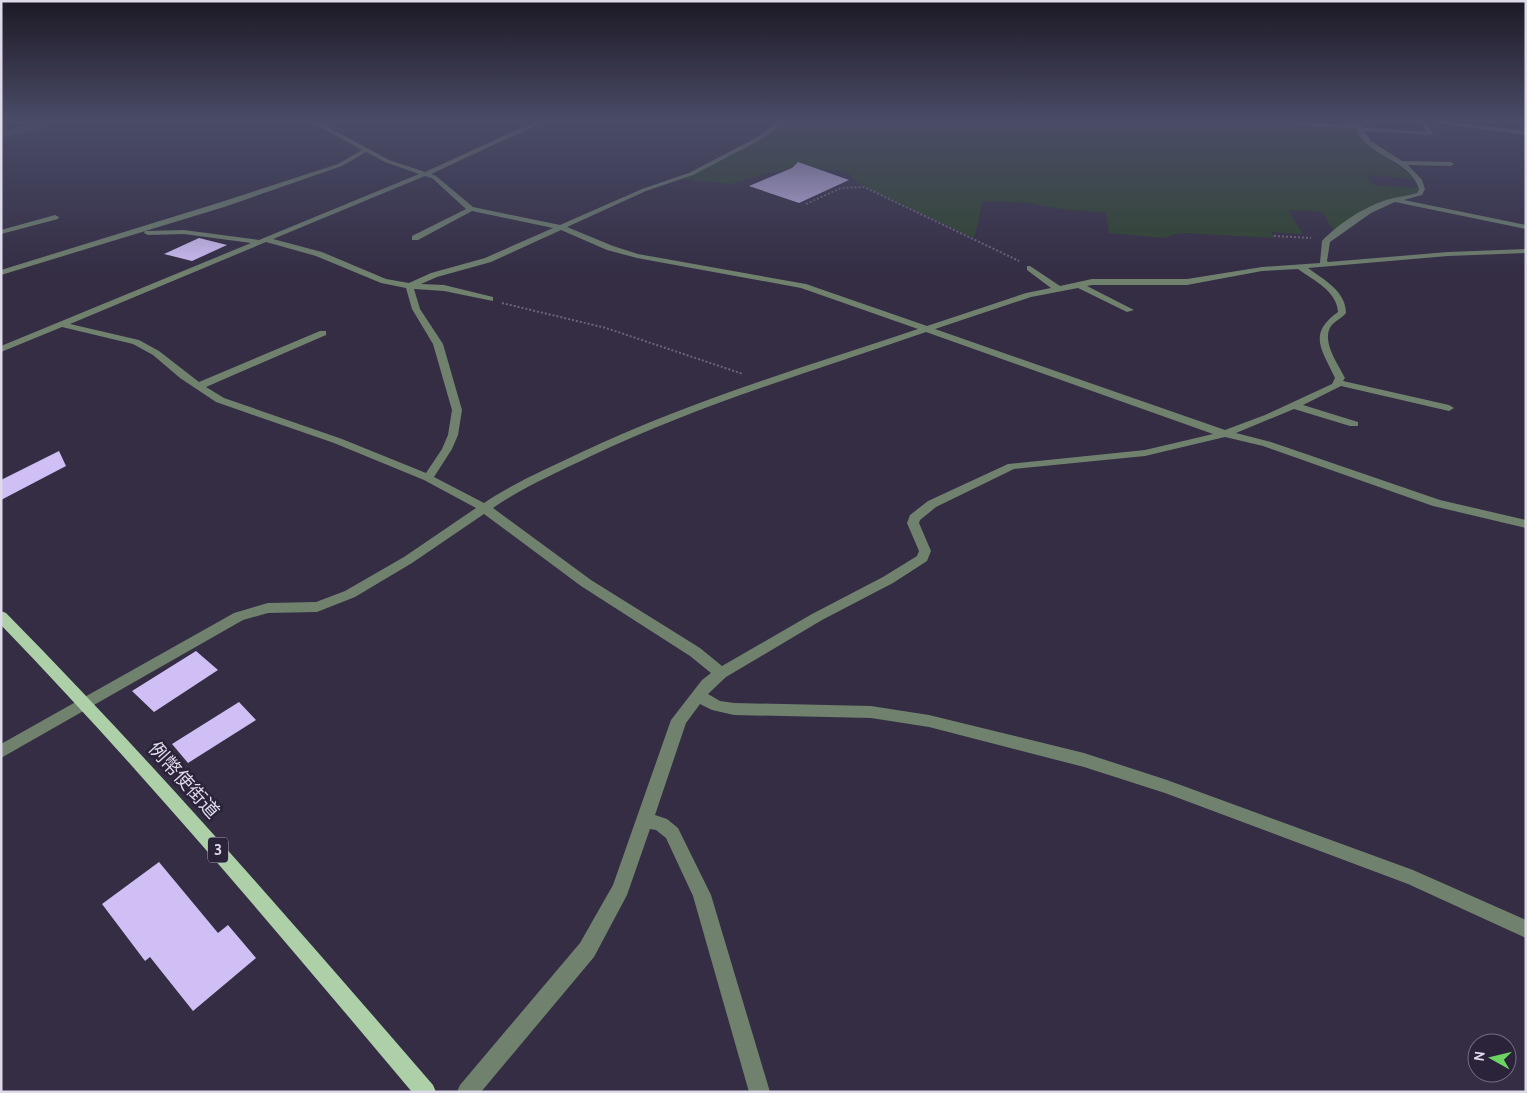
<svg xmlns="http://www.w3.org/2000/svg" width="1527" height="1093" viewBox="0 0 1527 1093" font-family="Cabin,'Noto Sans JP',sans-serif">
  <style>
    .green { fill: #2e442c }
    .water { fill: #564775 }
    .building { fill: #cfbff5 }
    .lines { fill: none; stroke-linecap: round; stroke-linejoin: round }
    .path { stroke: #6c657a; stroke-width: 2; stroke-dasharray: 2 2; stroke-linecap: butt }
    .minor { fill: #70816e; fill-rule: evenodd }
    .major { fill: #add0a9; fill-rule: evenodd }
    .labels { text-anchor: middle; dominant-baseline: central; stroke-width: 5; stroke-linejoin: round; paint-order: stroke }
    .shield { fill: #2a233a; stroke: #a9a3b5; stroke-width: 1 }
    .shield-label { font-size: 15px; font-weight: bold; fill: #dfdaea }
    .near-street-label { font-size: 19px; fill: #dfdaea; stroke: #2a233a }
  </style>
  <rect width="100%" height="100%" fill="#342d44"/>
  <path class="green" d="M785,122H1286V124L1354,127C1364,147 1399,164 1416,179L1365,175L1374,185L1419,188C1411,201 1391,197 1379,203C1363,210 1349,222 1334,231L1322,212L1288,210L1303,234L1271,232L1275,238L1184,233L1175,234L1164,238L1109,233L1106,213L1060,209L1028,203L983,201L974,238L864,187L856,182L848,172L802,167L765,174L732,184L682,179L751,144Z"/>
  <path class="water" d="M32,123L46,127L1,138V131Z"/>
  <path class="building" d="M798,162L849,180L799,203L749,186L792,168Z
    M199,238L227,245L192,261L164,254Z
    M59,451L66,466L1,500V480Z
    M196,651L218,670L154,712L132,691Z
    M239,702L256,720L188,763L172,744Z
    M159,862L218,933L228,925L256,958L193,1011L150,957L145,961L102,904Z"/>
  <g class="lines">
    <path class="path" d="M806,204L841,188L864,187L1019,261
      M1274,236L1311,238
      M502,303L606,328L743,374"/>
    <path class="minor" d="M311,122H319L389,160L425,172L534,122H543L431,174L436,176L473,207L560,225L642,189L689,173L756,138L778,122H786L760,140L693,175L646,191L567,227L613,246L638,254L806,284L927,326L1026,293L1051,288L1027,270V266H1030L1060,286L1092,279H1187L1262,267L1320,263L1322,241C1338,224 1364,207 1386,200C1396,197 1407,196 1417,193L1419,189C1410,158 1366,158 1356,128L1288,125L1285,122L1355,124L1354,122H1360L1362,127L1427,132L1420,122H1426L1434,135L1364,131L1371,141L1402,161L1451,162L1454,164L1451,166L1408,165L1422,180L1425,189L1422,195L1404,200L1526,225V229L1395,202L1371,213L1330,242L1327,261L1328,262L1448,252L1526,249V253L1448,256L1308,268C1324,280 1346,291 1346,313C1342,318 1335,321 1331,326C1321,341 1338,364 1345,378L1343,381L1449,405L1454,408L1449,411L1341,386L1303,405L1358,422V426H1350L1294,409L1236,433L1271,442L1440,500L1526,520V528L1433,506L1263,446L1225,437L1145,456L1014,469L936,507L920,520L919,523L931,551L927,561L893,583L822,620L726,677L708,694L720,701L734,703L871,706L929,715L1084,753L1167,780L1413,870L1526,920V938L1408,884L1165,793L1084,767L929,727L871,718L734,715L712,710L700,704L686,723L655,815L667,819L678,828L711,895L770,1092H749L693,896L666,838L656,830L650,829L627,895L594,957L481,1092H457L460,1085L580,943L613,885L671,720L702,680L711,673L690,656L581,586L484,514L412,563L355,597L317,612L268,613L243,620L1,758V744L234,613L268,603L316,602L345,591L404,557L476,508L424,480L334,443L216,402L180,378L153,355L133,344L62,327L1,352V346L251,243L184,234L148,235L144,233L145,231L184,230L259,240L419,174L385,162L366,152L342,166L224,207L1,275V270L218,203L338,164L362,150ZM425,176L432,178L466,209L412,236V240H418L472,211L553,228L485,258L431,273L409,283L386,279L322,252L273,239ZM561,230L607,250L637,258L801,288L918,329C804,367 690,401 582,452C549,468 515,482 484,503L434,477L452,449L458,435L462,410L443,344L420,309L414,289L444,291L493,301V297L444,285L421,284L437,277L491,262ZM266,242L316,256L381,283L406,288L412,309L433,344L452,410L448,435L442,449L426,473L342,439L224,398L206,387L326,335V331H320L199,382L159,351L139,340L70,324ZM1298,269C1313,280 1337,291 1338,312C1307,334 1322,350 1335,378L1332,384L1265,415L1225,430L935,329L1031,297L1078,288L1127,312L1134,310L1087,286L1092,285H1187L1262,271ZM926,332L1213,434L1145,450L1008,464L928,501L910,515L907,523L919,551L917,556L883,577L812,614L722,666L700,648L591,580L493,508C523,487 556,473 589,457C698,405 813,371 926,332Z
      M1430,122H1452L1526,131V135Z
      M55,215L59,217L58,219L1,234V230Z"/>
    <path class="major" d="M1,611L6,613C155,764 294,924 433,1085L436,1092H412C278,933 145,774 1,625Z"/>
  </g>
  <linearGradient id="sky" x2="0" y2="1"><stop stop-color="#1d1925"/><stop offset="0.44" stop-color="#4a4c67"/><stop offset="1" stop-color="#4a4c67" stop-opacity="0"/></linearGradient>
  <rect width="1527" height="275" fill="url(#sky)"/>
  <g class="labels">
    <rect class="shield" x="208" y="837.5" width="20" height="25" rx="4"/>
    <g class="shield-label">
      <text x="218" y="850">3</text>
    </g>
    <g class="near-street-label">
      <text transform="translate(184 780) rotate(48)">例幣使街道</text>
    </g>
  </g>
  <rect width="1527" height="1093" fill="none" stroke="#dfdaea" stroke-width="5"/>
  <g transform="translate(1492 1058) rotate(278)"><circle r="24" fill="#2a233a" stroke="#726c80"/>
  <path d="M0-4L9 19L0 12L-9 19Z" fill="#6bd362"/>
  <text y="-8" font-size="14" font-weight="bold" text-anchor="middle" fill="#dfdaea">N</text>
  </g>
</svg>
